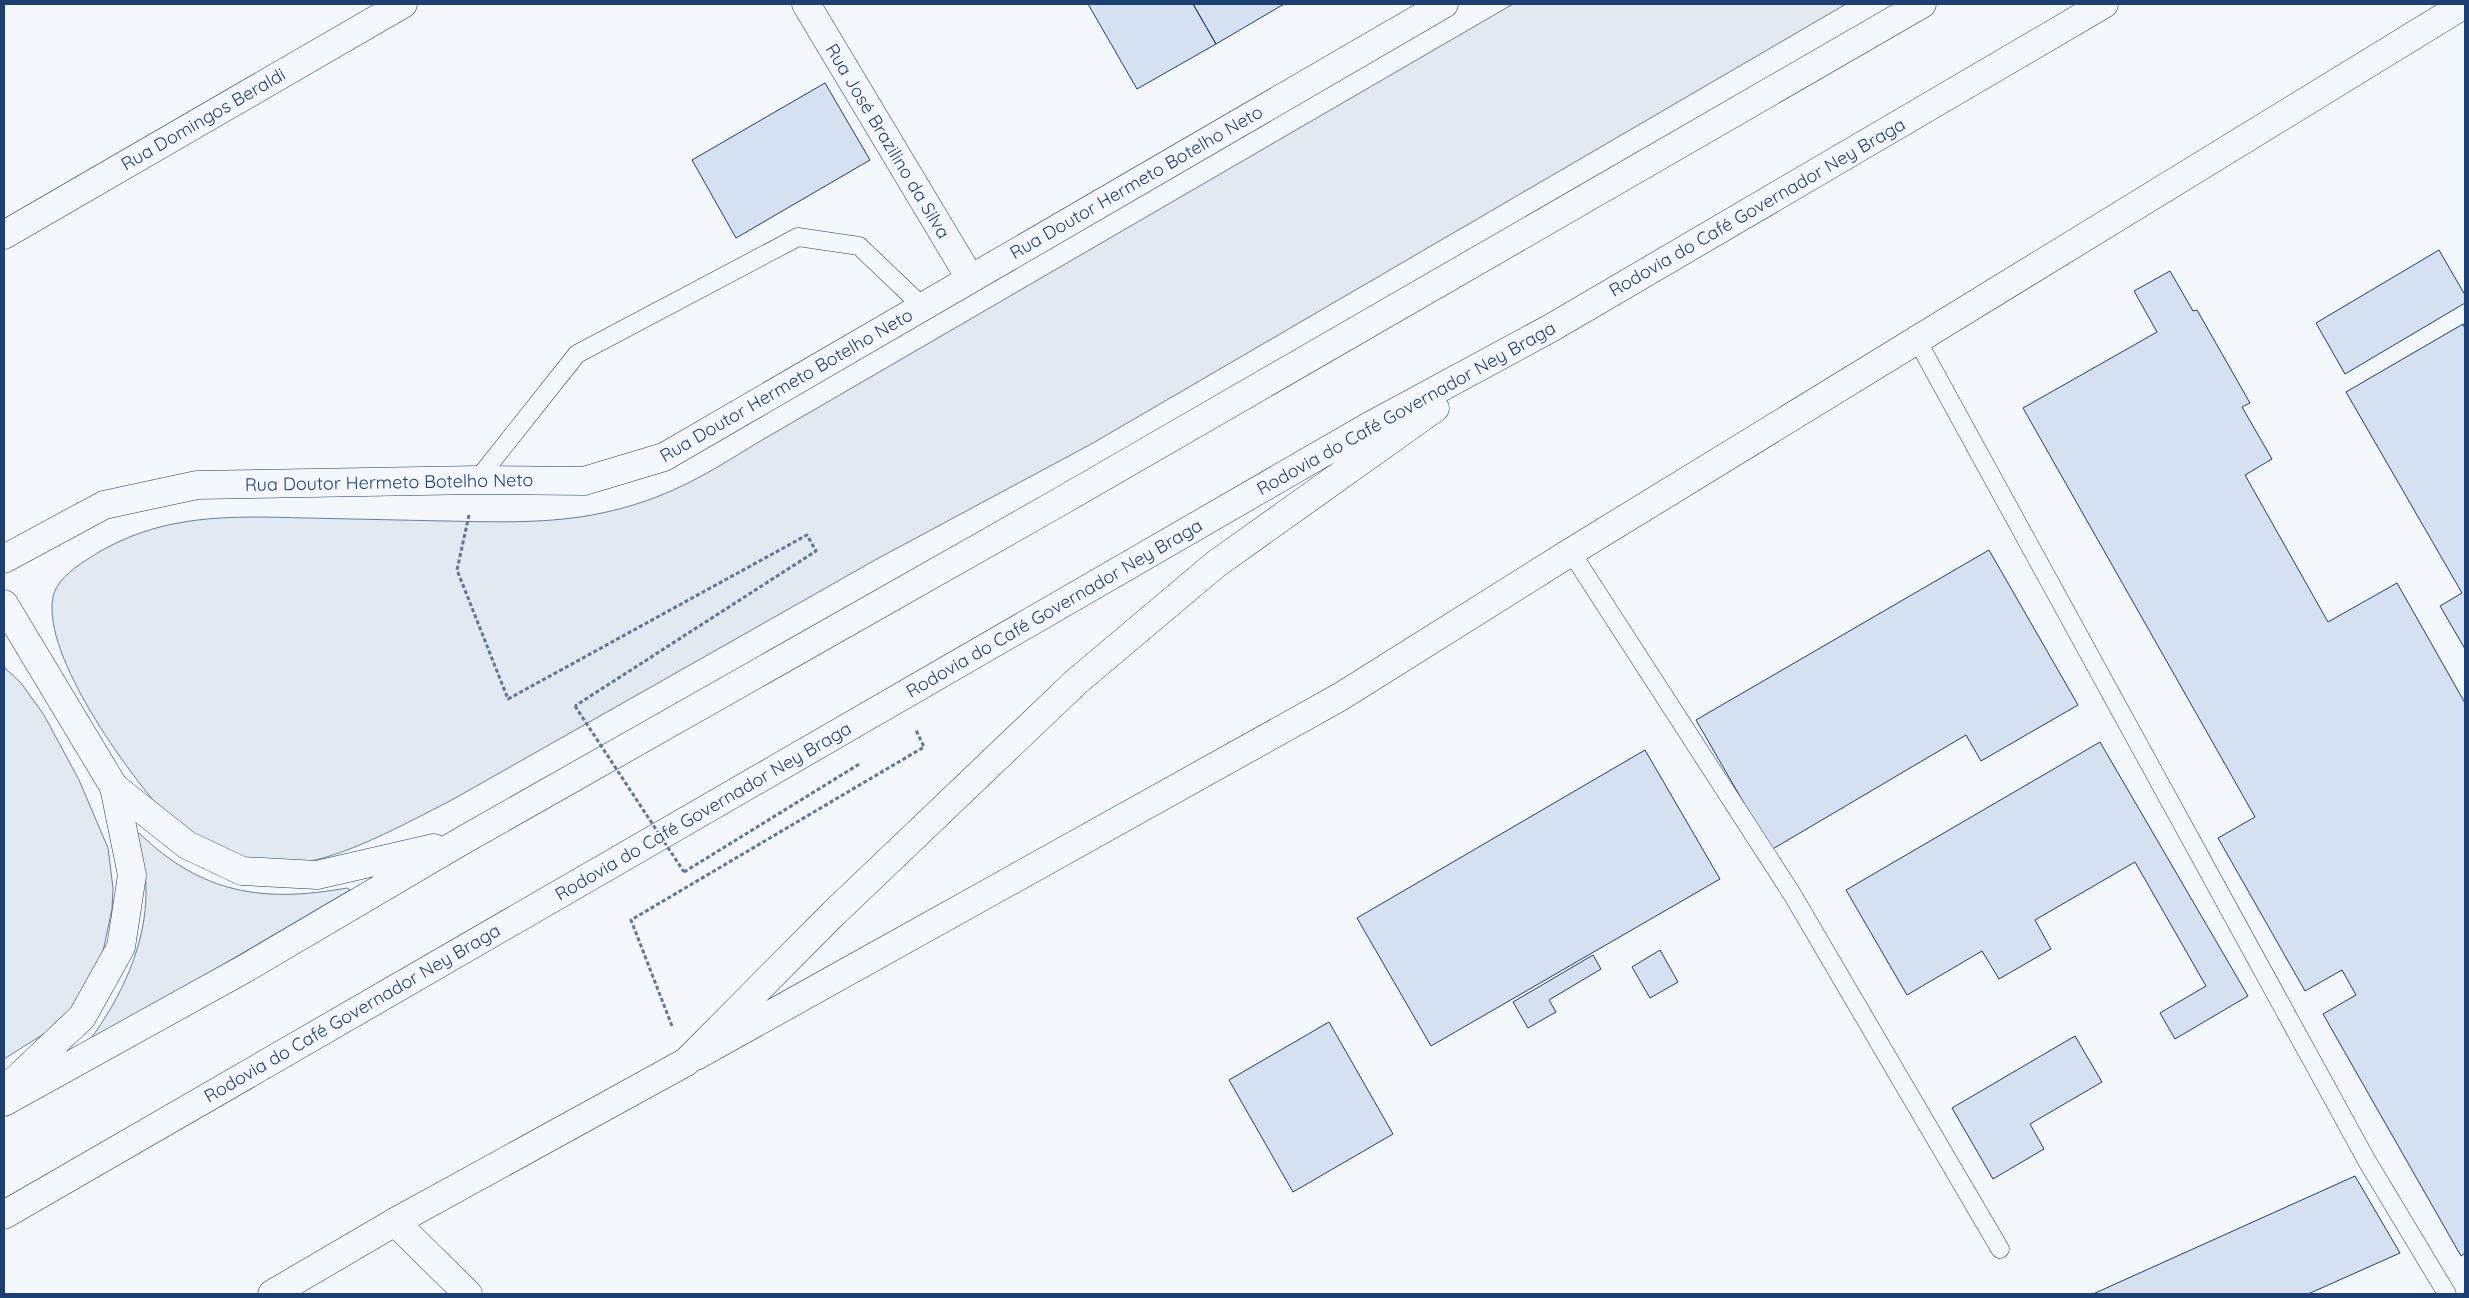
<svg xmlns="http://www.w3.org/2000/svg" width="2469" height="1298" viewBox="0 0 2469 1298" font-family="Quicksand,sans-serif">
  <style>
    .green { fill: #e3e9f0; stroke: #687fa3 }
    .building { fill: #d5e0f0; stroke: #1d3f73 }
    .lines { fill: none; stroke-linecap: round; stroke-linejoin: round }
    .service-casing { stroke: #1d3f73; stroke-width: 19 }
    .minor-casing { stroke: #1d3f73; stroke-width: 29 }
    .tertiary-casing { stroke: #1d3f73; stroke-width: 29 }
    .motorway-casing { stroke: #1d3f73; stroke-width: 29 }
    .path { stroke: #5e769c; stroke-width: 3; stroke-dasharray: 4 2.5; stroke-linecap: butt }
    .service { stroke: #f4f7fb; stroke-width: 18 }
    .minor { stroke: #f4f7fb; stroke-width: 28 }
    .tertiary { stroke: #f4f7fb; stroke-width: 28 }
    .motorway { stroke: #f4f7fb; stroke-width: 28 }
    .path-bridge { stroke: #5e769c; stroke-width: 3; stroke-dasharray: 4 2.5; stroke-linecap: butt }
    .labels { text-anchor: middle; dominant-baseline: central; stroke-width: 4; stroke-linejoin: round; paint-order: stroke }
    .street-label { font-size: 18px; fill: #1d3f73; stroke: #f4f7fb }
  </style>
  <rect width="100%" height="100%" fill="#f4f7fb"/>
  <path class="green" d="M1513,4H1846L1093,443L875,560L450,801C406,823 341,860 292,864C270,866 228,858 210,846C193,835 171,821 158,806C122,764 38,648 54,593C59,578 78,565 91,557C160,513 229,516 307,518C353,519 399,520 445,521C497,522 551,524 602,513C664,500 704,476 757,443Z
    M4,667L21,683L44,715L79,780L108,848L113,888L112,909L102,956L69,1012L50,1030L4,1059Z
    M139,833C202,894 263,903 347,888L350,890L91,1042L89,1041C121,998 147,944 146,889C146,871 140,853 136,836Z"/>
  <path class="building" d="M1088,4H1193L1216,44L1137,89Z
    M1193,4H1284L1216,44Z
    M825,83L870,160L736,238L692,160Z
    M2439,250L2465,295V303L2345,374L2316,323Z
    M2170,271L2193,311L2197,310L2250,403L2242,407L2272,459L2245,475L2328,622L2397,583L2465,703V1253L2461,1256L2323,1014L2356,995L2342,970L2305,991L2218,838L2255,817L2023,408L2157,332L2134,291Z
    M2463,324L2465,329V649L2440,606L2462,593L2346,392Z
    M1989,550L2078,705L1981,761L1966,735L1771,850L1696,720Z
    M2100,742L2248,996L2175,1039L2160,1013L2206,986L2135,862L2035,920L2051,949L1999,979L1982,951L1907,995L1846,890Z
    M1645,750L1720,879L1431,1046L1357,918Z
    M1660,950L1678,982L1650,998L1632,967Z
    M1593,955L1601,969L1549,1000L1556,1012L1528,1028L1513,1002Z
    M1329,1022L1393,1134L1293,1192L1229,1080Z
    M2075,1036L2102,1082L2030,1124L2044,1149L1993,1179L1952,1108Z
    M2355,1176L2400,1253L2308,1294H2093Z"/>
  <g class="lines">
    <g class="service-casing">
      <path id="service" d="M1917,340L2367,1161L2447,1294
        M477,480L577,354L798,237L859,246L923,307
        M1571,552L1792,894L2000,1249"/>
    </g>
    <g class="minor-casing">
      <path id="minor" d="M806,4L970,278
        M4,235L403,4
        M696,1056L1340,697L1571,552L2465,4
        M395,1222L468,1294"/>
    </g>
    <g class="tertiary-casing">
      <path id="tertiary" d="M4,559L104,505L197,485L477,480L584,481L664,457L1444,4
        M4,604L114,787
        M272,1294L395,1222L686,1062"/>
    </g>
    <g class="motorway-casing">
      <path id="motorway" d="M114,787L187,845L242,871L317,875L434,848
        M686,1062L834,913L1076,682L1216,564L1435,408
        M7,1088L82,1017L121,947L132,875L114,787
        M4,1102L246,968L460,842L1056,504L1922,4
        M4,1215L1366,428L1551,328L2104,4"/>
    </g>
    <path class="path" d="M469,515L457,570L508,699L807,535L816,551L575,706
      M684,872L861,763
      M672,1026L631,920L924,747L916,730"/>
    <use href="#service" class="service"/>
    <use href="#minor" class="minor"/>
    <use href="#tertiary" class="tertiary"/>
    <use href="#motorway" class="motorway"/>
    <path class="path-bridge" d="M575,706L684,872"/>
  </g>
  <g class="labels">
    <g class="street-label">
      <text transform="translate(203 119) rotate(-30)">Rua Domingos Beraldi</text>
      <text transform="translate(888 141) rotate(59)">Rua José Brazilino da Silva</text>
      <text transform="translate(1136 182) rotate(-30)">Rua Doutor Hermeto Botelho Neto</text>
      <text transform="translate(1757 207) rotate(-30)">Rodovia do Café Governador Ney Braga</text>
      <text transform="translate(786 385) rotate(-30)">Rua Doutor Hermeto Botelho Neto</text>
      <text transform="translate(1406 408) rotate(-29)">Rodovia do Café Governador Ney Braga</text>
      <text transform="translate(389 482) rotate(-1)">Rua Doutor Hermeto Botelho Neto</text>
      <text transform="translate(1054 608) rotate(-30)">Rodovia do Café Governador Ney Braga</text>
      <text transform="translate(703 811) rotate(-30)">Rodovia do Café Governador Ney Braga</text>
      <text transform="translate(352 1013) rotate(-30)">Rodovia do Café Governador Ney Braga</text>
    </g>
  </g>
  <rect width="2469" height="1298" fill="none" stroke="#1d3f73" stroke-width="10"/>
</svg>
